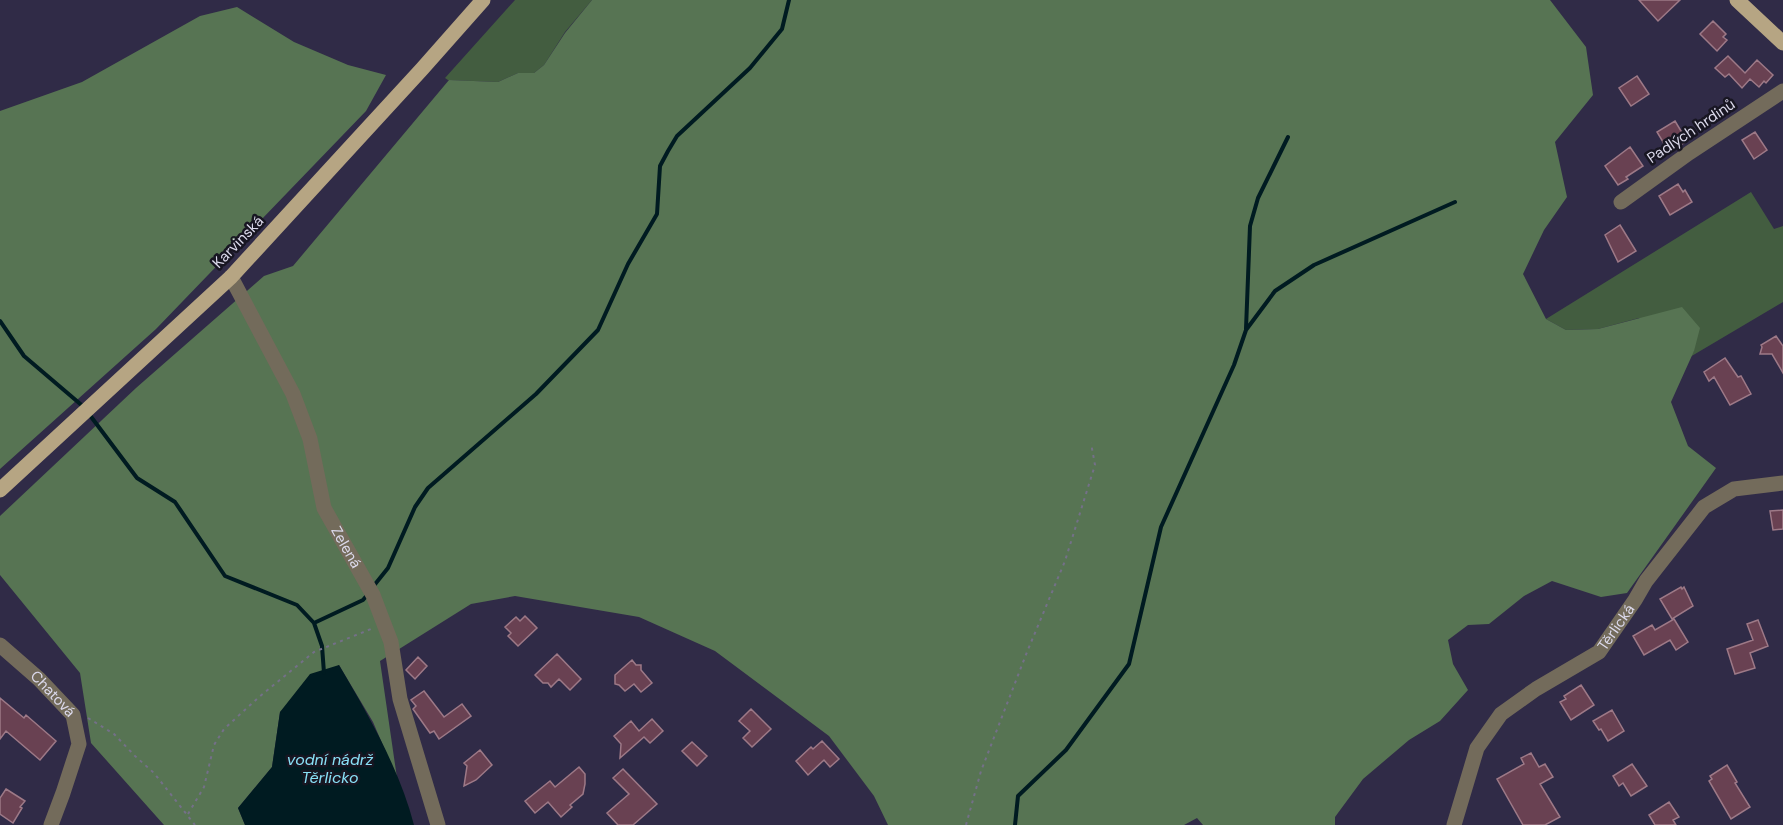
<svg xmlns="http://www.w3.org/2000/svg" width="1783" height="825" viewBox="0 0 1783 825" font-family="'DM Sans',sans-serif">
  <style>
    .green { fill: #435d40 }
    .forest { fill: #577453 }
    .water { fill: #001b21 }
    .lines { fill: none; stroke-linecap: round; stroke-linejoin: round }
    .stream { stroke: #001b21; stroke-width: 4 }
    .building { fill: #694152; stroke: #9d7987; stroke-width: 1.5 }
    .path { stroke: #747088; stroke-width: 2; stroke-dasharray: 3 4.5; stroke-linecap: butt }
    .minor { stroke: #736b5b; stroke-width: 15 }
    .major { stroke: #b6a583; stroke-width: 15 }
    .labels { text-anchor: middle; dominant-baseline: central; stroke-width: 5; stroke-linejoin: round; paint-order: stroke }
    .street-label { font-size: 15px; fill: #dbd9eb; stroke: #181622 }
    .water-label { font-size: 16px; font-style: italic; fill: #89e1f7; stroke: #181622 }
  </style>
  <rect width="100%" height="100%" fill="#302b47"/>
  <path class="green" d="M515,0H592L565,32L544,65L534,73H518L498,82L448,80L445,78Z
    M1751,192L1774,229L1783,226V302L1690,357L1694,351L1639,318L1598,329L1566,330L1546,319Z"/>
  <path class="forest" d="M592,0H1550L1586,47L1593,95L1555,142L1567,197L1544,230L1523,274L1546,319L1566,330L1598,329L1682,307L1700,328L1694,351L1671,402L1688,446L1716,468L1627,593L1601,597L1552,581L1524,596L1489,624L1468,625L1448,640L1453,664L1468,690L1440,721L1409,740L1363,779L1335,817V825H1203L1197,818L1184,825H888L874,796L829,736L715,651L639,617L515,596L471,604L380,661L397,778L373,722L339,665L280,712L272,767L238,808L245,825H164L91,743L80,673L0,575V516L136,388L264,276L293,266L449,80L498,82L518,73H534L544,65L565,33Z
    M237,7L294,42L348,65L386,75L366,111L156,329L0,469V111L82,82L200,16Z"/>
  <path class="water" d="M339,665C368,714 400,770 414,825H245L238,808L272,767L280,712L310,674Z"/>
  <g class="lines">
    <path class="stream" d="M0,321L24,356L85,408
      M1246,329L1250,226L1258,198L1288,137
      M89,414L137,478L175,502L225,576L297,605L314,623L322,646L324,673
      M372,588L388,568L415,507L428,488L536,394L598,330L628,264L657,214L660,166L668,151L677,136L750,68L782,29L789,0
      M314,623L363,600L368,594
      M1015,825L1018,796L1066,750L1129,664L1161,527L1234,365L1246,330L1275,291L1314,265L1455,202"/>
  </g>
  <path class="building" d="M1639,0H1680L1658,21Z
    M1713,21L1726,34L1723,37L1727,40L1717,51L1700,34Z
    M1728,56L1745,73L1757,60L1773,75L1766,83L1764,81L1759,87L1750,79L1742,88L1729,74L1725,77L1715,68Z
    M1637,76L1649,94L1631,106L1619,88Z
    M1675,121L1687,141L1669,152L1657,132Z
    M1755,132L1767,150L1754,159L1742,140Z
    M1630,147L1643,166L1626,177L1628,179L1618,185L1605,166Z
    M1678,184L1683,192L1685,190L1692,202L1670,215L1659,196Z
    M1620,225L1636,251L1618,262L1605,235Z
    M1776,336L1783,346V373L1772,354H1760L1762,347L1761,345Z
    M1725,358L1738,377L1741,376L1751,394L1730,405L1714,377L1709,381L1704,372Z
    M1783,510V529L1773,530L1770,511Z
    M1681,587L1682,589L1684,587L1693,606L1672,619L1660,599Z
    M525,616L537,628L518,646L508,636L511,633L505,627L516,617L520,621Z
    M1674,619L1688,642L1676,650L1670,640L1644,655L1633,636L1652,625L1655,630Z
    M1758,620L1768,646L1750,653L1755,668L1735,674L1727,649L1753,640L1747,624Z
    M557,654L581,679L570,690L559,679L551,687L548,683H543L535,675Z
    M418,657L427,666L415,679L406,670Z
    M632,660L636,665H641V670L652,683L641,692L634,684L625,691L619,685L615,684V675Z
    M1581,685L1594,705L1571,720L1560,702L1566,699L1564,696Z
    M424,691L444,717L462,704L471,716L439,739L434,731L430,733L413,709L416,706L411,700Z
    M0,698L24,718L26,715L56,741L40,760L6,731L0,739Z
    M751,709L771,729L752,747L743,738L750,731L739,721Z
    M1612,710L1624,731L1608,741L1601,729L1599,730L1593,721Z
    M652,719L663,731L650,743L644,737L620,758L621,744L614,736L631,721L639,731Z
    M822,741L839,759L830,767L824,760L808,775L796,761L811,747L813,749Z
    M692,742L707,756L697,766L682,751Z
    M480,750L492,765L476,780L464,786L467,766L464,763Z
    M1531,753L1539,767L1545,764L1553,777L1540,784L1560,817L1545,825H1523L1497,779L1524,764L1521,758Z
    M1632,764L1647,786L1631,796L1623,783L1619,786L1613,776Z
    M1727,765L1737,782L1735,783L1750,807L1731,819L1709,781L1712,779L1710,776Z
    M579,767L585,774V784L583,794L570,805L572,807L561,817L548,802L535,813L525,801L550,781L555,787Z
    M623,769L657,804L633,825H618L607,813L629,794L613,778Z
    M6,789L25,801L20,807L22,808L13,823L0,814V798Z
    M1669,802L1679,817L1673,820L1676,825H1655L1649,815Z"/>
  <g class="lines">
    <path class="path" d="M88,718L114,734L135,756L154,773L195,825
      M188,814L204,787L214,745L224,729L259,697L314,652L371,629
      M966,825L981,771L1027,652L1065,561L1095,465L1091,443"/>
    <g class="minor">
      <path d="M1621,202L1689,153L1783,91"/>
      <path id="s1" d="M231,277L293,394L310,439L324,508L373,595L384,624L391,642L400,699L438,825"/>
      <path id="s2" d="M0,645L39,679L73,715L79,744L63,793L51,825"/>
      <path id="s3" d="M1454,825L1477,748L1501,714L1536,689L1599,652L1635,600L1646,581L1704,507L1734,489L1783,483"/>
    </g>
    <path class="major" d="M1737,0L1783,43
      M0,490L231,277L422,69L483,0"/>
  </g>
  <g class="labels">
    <g class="street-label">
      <text transform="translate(1691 131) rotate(-34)">Padlých hrdinů</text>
      <text transform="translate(238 242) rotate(-46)">Karvinská</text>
      <text stroke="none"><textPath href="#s1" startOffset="296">Zelená</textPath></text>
      <text stroke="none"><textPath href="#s3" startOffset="268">Těrlická</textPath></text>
      <text stroke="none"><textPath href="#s2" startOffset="72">Chatová</textPath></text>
    </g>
    <g class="water-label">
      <text x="330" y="759">vodní nádrž<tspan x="330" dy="18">Těrlicko</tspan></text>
    </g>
  </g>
</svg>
